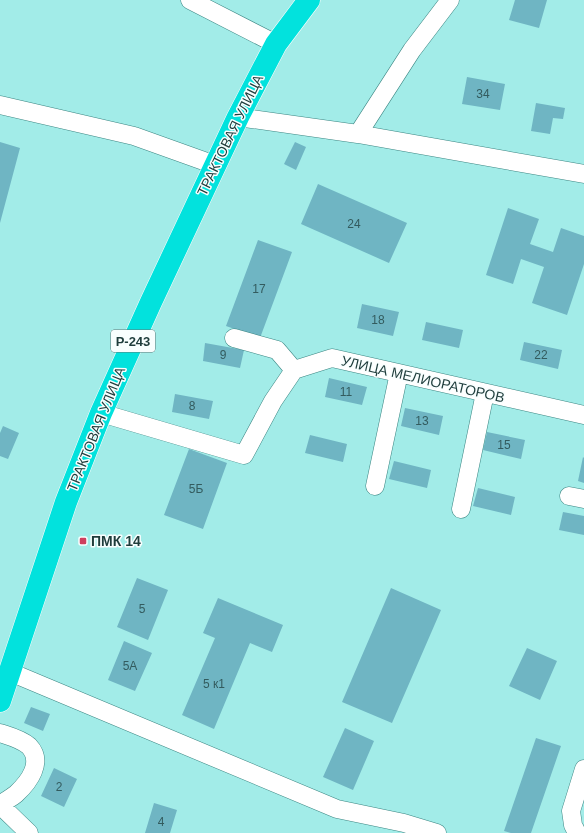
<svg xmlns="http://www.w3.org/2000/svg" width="584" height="833" viewBox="0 0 584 833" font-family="Arial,sans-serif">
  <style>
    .building { fill: #6fb5c3 }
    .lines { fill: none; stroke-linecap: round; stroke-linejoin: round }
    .minor-casing { stroke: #3c8683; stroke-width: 19 }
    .highway-casing { stroke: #fff; stroke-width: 23 }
    .minor { stroke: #fff; stroke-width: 18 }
    .highway { stroke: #02e2dd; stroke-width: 22 }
    .poi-dot { fill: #ce3f5e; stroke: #f8fefe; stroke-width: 1.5 }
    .labels { text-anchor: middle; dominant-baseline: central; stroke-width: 3; stroke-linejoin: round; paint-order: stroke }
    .number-label { font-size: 12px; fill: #335b5e }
    .shield { fill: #f8fefe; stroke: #607776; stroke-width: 1 }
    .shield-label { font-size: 13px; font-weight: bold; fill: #1f3d3c }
    .street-label { font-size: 14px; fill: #1f3d3c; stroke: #f8fefe }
    .poi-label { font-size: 14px; font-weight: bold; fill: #1f3d3c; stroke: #f8fefe; text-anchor: start }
  </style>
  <rect width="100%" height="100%" fill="#a2ece8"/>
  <path class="building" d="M515,0H547L539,28L509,20Z
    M467,77L505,84L500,110L462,104Z
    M536,103L565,108L563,119L553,118L550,134L531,131Z
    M0,142L20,148L0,223Z
    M295,142L306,147L296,170L284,164Z
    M318,184L407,223L389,263L301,224Z
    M508,208L539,219L530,244L553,252L561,228L584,236V264L567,315L532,303L544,267L521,259L513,284L486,275Z
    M258,240L292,252L260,338L226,326Z
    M362,304L399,312L393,336L357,328Z
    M426,322L463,330L459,348L422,340Z
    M524,342L562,350L558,369L520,360Z
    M205,343L244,350L240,368L203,361Z
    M329,378L367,387L362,405L325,397Z
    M175,394L213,401L209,419L172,412Z
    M405,408L443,416L439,435L401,426Z
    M3,426L19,433L8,459L0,456V433Z
    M487,432L525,440L521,459L483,450Z
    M310,435L347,444L343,462L305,453Z
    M189,449L227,463L203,529L164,515Z
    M583,457L584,458V483L578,481Z
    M394,461L431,470L427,488L389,479Z
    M478,488L515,497L511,515L473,506Z
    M563,512L584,516V535L559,530Z
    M137,578L168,590L148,640L117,627Z
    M391,588L441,610L392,723L342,702Z
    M218,598L283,625L272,652L250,643L214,729L182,715L215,638L203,633Z
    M124,641L152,653L135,691L108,680Z
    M527,648L557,661L540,700L509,686Z
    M31,707L50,714L43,731L24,723Z
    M345,728L374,741L353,790L323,777Z
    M536,738L561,746L531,833H511L504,831Z
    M54,768L77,779L64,807L41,796Z
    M154,803L177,810L170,833H145Z"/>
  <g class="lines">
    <g class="minor-casing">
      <path id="minor" d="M190,0L276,44
        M0,105L134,136L215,165
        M238,117L358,134L584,174
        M358,134L412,50L450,0
        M234,338L277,350L294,370
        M101,413L244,455L273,401L294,370L332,358L584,415
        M375,486L399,373
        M569,496L584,499
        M461,509L485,393
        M10,672L337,809L404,823L437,833
        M0,733C9,736 21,739 29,746C44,762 29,782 16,794C11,798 5,801 0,805
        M0,805L29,833
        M577,833L573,825L571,811L584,769"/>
    </g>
    <g class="highway-casing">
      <path id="highway" d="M0,701L66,502L101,413L151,302L238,117L276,44L309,0"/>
    </g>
    <use href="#minor" class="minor"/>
    <use href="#highway" class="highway"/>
  </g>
  <rect class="poi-dot" x="79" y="537" width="8" height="8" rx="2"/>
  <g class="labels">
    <g class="number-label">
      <text x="483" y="94">34</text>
      <text x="354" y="224">24</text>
      <text x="259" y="289">17</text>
      <text x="378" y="320">18</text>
      <text x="223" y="355">9</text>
      <text x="541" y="355">22</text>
      <text x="346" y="392">11</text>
      <text x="192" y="406">8</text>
      <text x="422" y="421">13</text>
      <text x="504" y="445">15</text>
      <text x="196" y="489">5Б</text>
      <text x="142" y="609">5</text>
      <text x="130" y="666">5А</text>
      <text x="214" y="684">5 к1</text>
      <text x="59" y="787">2</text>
      <text x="161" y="822">4</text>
    </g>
    <rect class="shield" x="111" y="330" width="44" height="22" rx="3"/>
    <g class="shield-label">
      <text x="133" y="341">Р-243</text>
    </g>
    <g class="street-label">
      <text transform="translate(230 135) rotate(-64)">ТРАКТОВАЯ УЛИЦА</text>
      <text transform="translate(423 379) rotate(13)">УЛИЦА МЕЛИОРАТОРОВ</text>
      <text transform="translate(96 429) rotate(-68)">ТРАКТОВАЯ УЛИЦА</text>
    </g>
    <g class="poi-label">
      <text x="91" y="541">ПМК 14</text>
    </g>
  </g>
</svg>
